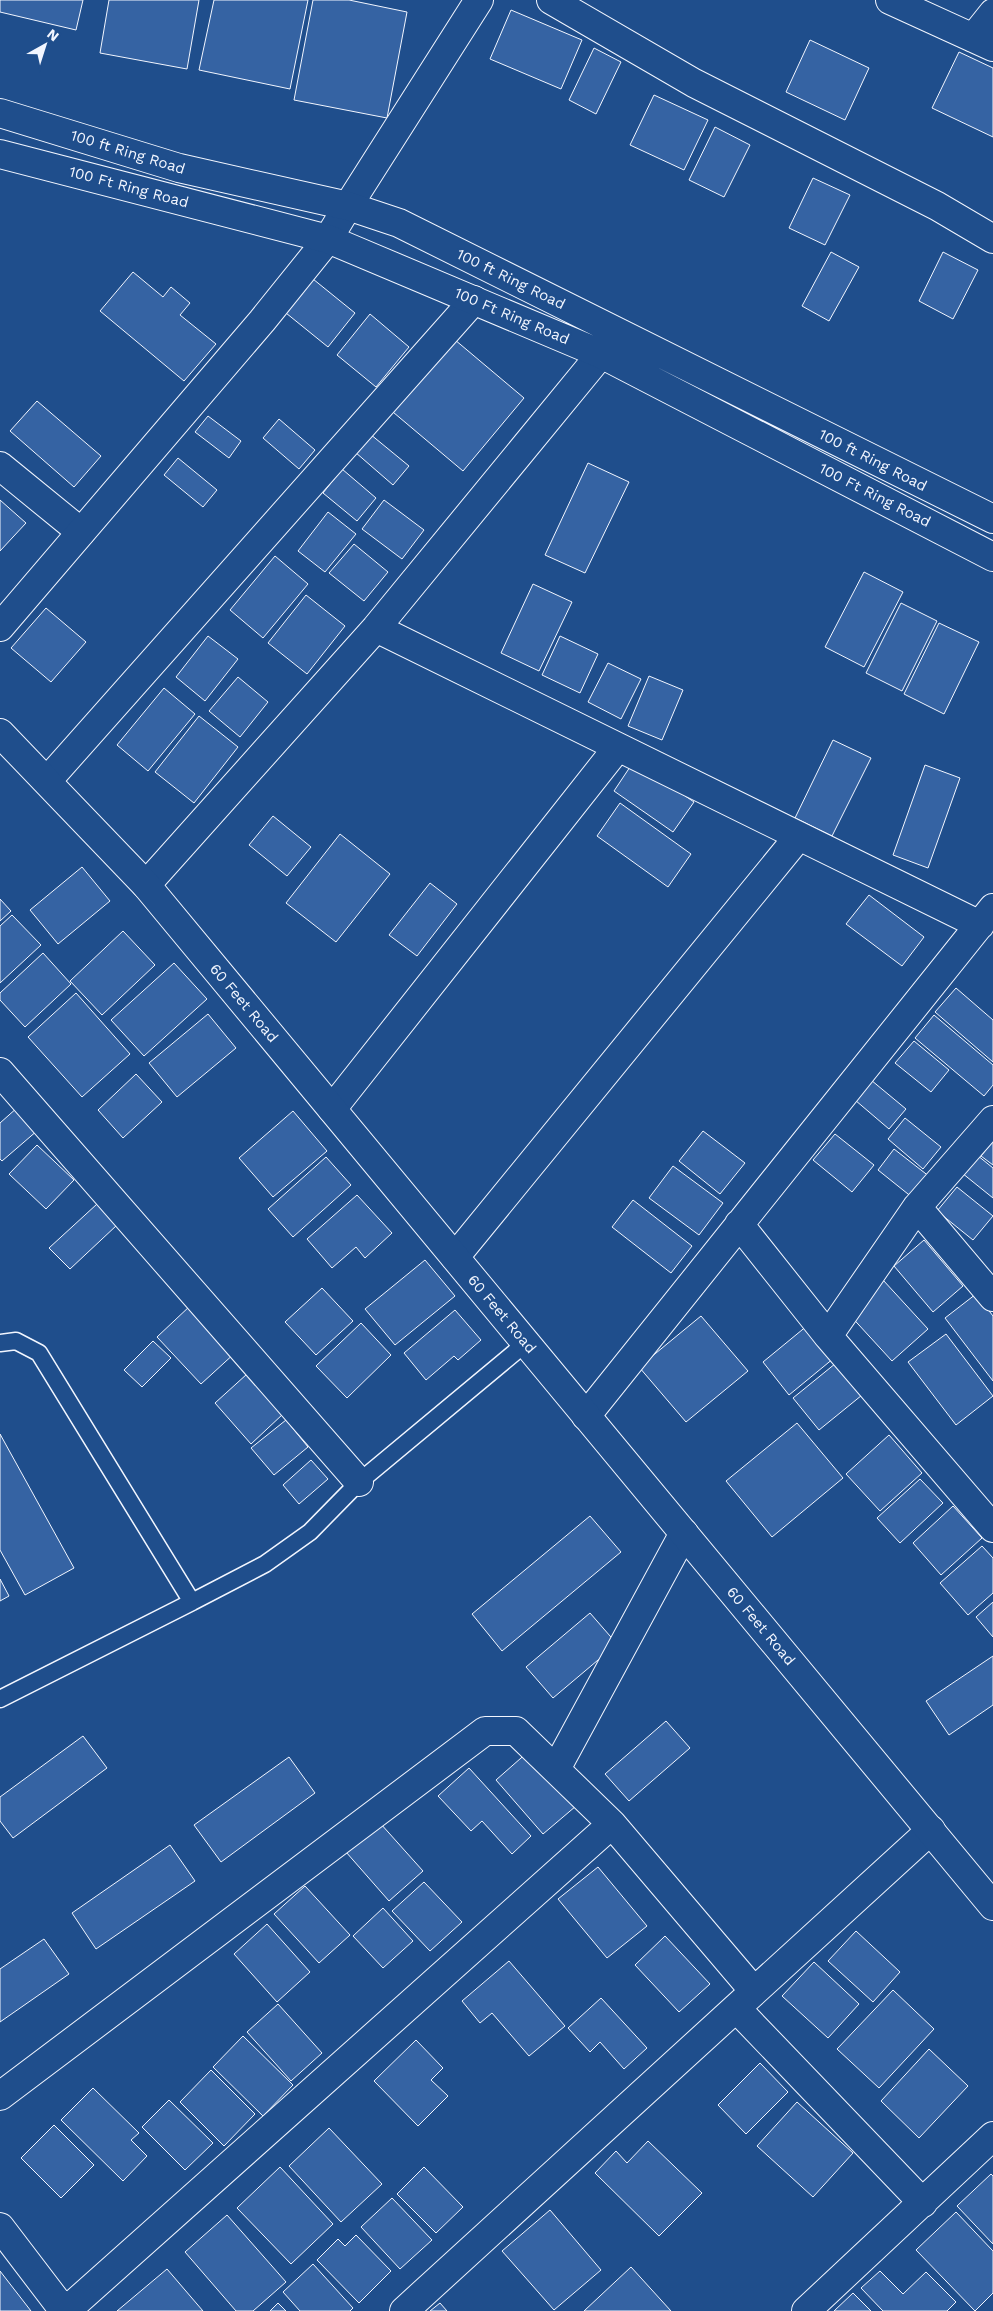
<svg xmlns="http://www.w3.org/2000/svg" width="993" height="2311" viewBox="0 0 993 2311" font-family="'Work Sans',sans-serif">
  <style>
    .building { fill: #3563a3; stroke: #f2f6ff }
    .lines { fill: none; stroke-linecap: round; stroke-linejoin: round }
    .service-casing { stroke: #f2f6ff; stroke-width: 19 }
    .minor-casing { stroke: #f2f6ff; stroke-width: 30 }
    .tertiary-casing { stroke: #f2f6ff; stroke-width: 30 }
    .primary-casing { stroke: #f2f6ff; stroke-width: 30 }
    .service { stroke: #1f4e8c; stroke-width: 16 }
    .minor { stroke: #1f4e8c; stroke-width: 28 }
    .tertiary { stroke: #1f4e8c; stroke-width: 28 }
    .primary { stroke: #1f4e8c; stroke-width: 28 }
    .labels { text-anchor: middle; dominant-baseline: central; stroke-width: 4; stroke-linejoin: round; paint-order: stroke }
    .street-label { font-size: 15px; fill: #f2f6ff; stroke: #1f4e8c }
  </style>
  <rect width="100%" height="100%" fill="#1f4e8c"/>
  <path class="building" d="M0,0H83L76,30L0,12Z
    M109,0H199L187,69L100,53Z
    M214,0H308L290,89L199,70Z
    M313,0H349L407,12L387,118L294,100Z
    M511,10L582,40L561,89L490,59Z
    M810,40L869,68L845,120L786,92Z
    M594,48L621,62L596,114L569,100Z
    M959,52L993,68V137L932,108Z
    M654,95L708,120L684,170L630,145Z
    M715,127L750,145L724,197L689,180Z
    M813,178L850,195L825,245L789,228Z
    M831,252L859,267L829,321L802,306Z
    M943,252L978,270L953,319L919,301Z
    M133,272L163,297L171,287L190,303L180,315L216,344L184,381L100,311Z
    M313,279L355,313L328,347L286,313Z
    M370,314L409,347L376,387L337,355Z
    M448,334L524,398L463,471L387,407Z
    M37,401L101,456L74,487L10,431Z
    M208,416L241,441L229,458L195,432Z
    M279,419L315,450L299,469L263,438Z
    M370,434L409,466L393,485L355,452Z
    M178,458L217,490L203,507L164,475Z
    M588,463L629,482L585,573L545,555Z
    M342,469L376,498L357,521L323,493Z
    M0,500L26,523L0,551Z
    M384,500L424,530L402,559L362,529Z
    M328,512L356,534L325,572L298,551Z
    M354,544L388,572L364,601L329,573Z
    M275,556L308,584L263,638L230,610Z
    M864,572L903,592L864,667L825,647Z
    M533,584L572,602L539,671L501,653Z
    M306,595L345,626L307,674L268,643Z
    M901,603L937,621L902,691L866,673Z
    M46,608L86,642L51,682L11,648Z
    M939,623L979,642L944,714L904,694Z
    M208,636L238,659L205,701L176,677Z
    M560,636L598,654L580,693L542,675Z
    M608,663L641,679L621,719L588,702Z
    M649,676L683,690L662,740L628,726Z
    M238,677L268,702L240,737L209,711Z
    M164,688L195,714L148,771L117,745Z
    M199,716L238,747L194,803L155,772Z
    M833,740L871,758L832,836L795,818Z
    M634,761L694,802L673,832L614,791Z
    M925,765L960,778L928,868L893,855Z
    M620,803L691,854L668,887L597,836Z
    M273,816L311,847L287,876L249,845Z
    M340,834L390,874L336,942L286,903Z
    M82,867L110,901L58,944L30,910Z
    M430,883L457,904L417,956L389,935Z
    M869,895L924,937L902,966L846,924Z
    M0,899L11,911L0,921Z
    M12,915L41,945L0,983V926Z
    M123,931L155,965L102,1015L70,981Z
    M43,953L71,984L25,1027L0,1000V993Z
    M174,963L207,999L144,1056L111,1020Z
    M956,988L993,1020V1062L935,1012Z
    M76,993L130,1054L82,1097L28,1037Z
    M208,1014L236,1048L177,1097L149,1063Z
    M934,1015L993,1065V1085L984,1096L915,1038Z
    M914,1041L949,1070L931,1092L895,1063Z
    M136,1074L162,1102L123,1138L98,1110Z
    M871,1080L906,1109L889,1129L855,1100Z
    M18,1107L38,1130L2,1161L0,1159V1123Z
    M293,1111L327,1151L273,1197L239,1158Z
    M905,1118L941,1147L923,1169L888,1139Z
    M703,1131L745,1163L720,1194L679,1161Z
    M835,1134L874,1165L852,1192L813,1160Z
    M993,1141V1165L981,1156Z
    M37,1145L74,1180L46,1209L9,1174Z
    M894,1149L930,1177L913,1198L878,1170Z
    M977,1155L993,1168V1198L962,1173Z
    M326,1157L351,1185L293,1237L268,1209Z
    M673,1166L723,1203L699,1235L649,1198Z
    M957,1187L993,1216L973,1240L937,1211Z
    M357,1195L392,1233L365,1258L356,1247L332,1268L307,1239Z
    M633,1200L692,1246L671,1273L612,1227Z
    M97,1204L117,1225L70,1269L49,1248Z
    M924,1240L963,1286L933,1312L894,1266Z
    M425,1260L455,1296L395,1345L365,1309Z
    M883,1280L928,1329L892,1361L847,1312Z
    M322,1288L353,1321L316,1355L285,1322Z
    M976,1294L993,1316V1381L945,1318Z
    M191,1305L236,1352L201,1384L157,1337Z
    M455,1310L481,1340L458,1360L454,1356L426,1380L404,1353Z
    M701,1316L748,1371L686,1422L639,1367Z
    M361,1323L391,1355L347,1398L316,1366Z
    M808,1325L834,1358L789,1395L763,1362Z
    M946,1334L993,1396L956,1425L908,1362Z
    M153,1341L171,1358L142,1387L124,1370Z
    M841,1359L867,1391L819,1430L793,1398Z
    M247,1374L283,1414L251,1444L215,1403Z
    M286,1420L308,1447L274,1475L251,1448Z
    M797,1423L843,1478L772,1537L726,1481Z
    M0,1434L74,1568L25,1595L0,1550Z
    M889,1435L922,1473L880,1511L846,1474Z
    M311,1460L328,1479L299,1504L283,1485Z
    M920,1479L943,1503L900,1543L877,1518Z
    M953,1506L982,1538L941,1575L913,1543Z
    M590,1516L621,1552L502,1651L472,1614Z
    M982,1546L993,1558V1593L968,1615L940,1583Z
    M0,1579L9,1596L0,1601Z
    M993,1602V1637L976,1617Z
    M590,1613L617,1644L553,1698L526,1667Z
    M993,1656V1705L949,1735L926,1701Z
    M666,1721L690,1748L629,1801L605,1774Z
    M83,1736L107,1768L13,1838L0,1821V1797Z
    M529,1751L576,1806L543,1834L496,1780Z
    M289,1757L315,1793L221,1862L194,1825Z
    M469,1768L531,1836L512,1854L482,1821L471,1831L438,1796Z
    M380,1823L423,1871L389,1901L346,1852Z
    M170,1845L195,1881L96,1949L72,1913Z
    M598,1867L647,1926L607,1958L558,1899Z
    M424,1882L462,1922L430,1951L392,1911Z
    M305,1886L350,1935L319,1963L274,1914Z
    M383,1908L413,1941L383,1968L353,1936Z
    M267,1924L310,1972L277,2002L234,1954Z
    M856,1931L900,1972L873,2002L828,1961Z
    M665,1936L710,1984L679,2012L635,1965Z
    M44,1939L69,1974L0,2022V1969Z
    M509,1961L565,2026L529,2056L492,2013L480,2023L462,2001Z
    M814,1962L859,2004L828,2038L782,1996Z
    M893,1990L934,2029L879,2088L837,2049Z
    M601,1998L647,2048L624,2069L600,2042L590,2052L568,2028Z
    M278,2004L322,2053L291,2081L247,2032Z
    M243,2036L293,2085L263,2116L213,2067Z
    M416,2040L443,2068L431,2080L448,2096L418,2126L374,2081Z
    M929,2049L968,2086L919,2138L881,2101Z
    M760,2063L788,2092L746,2134L718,2105Z
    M211,2070L255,2114L224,2146L180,2102Z
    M93,2088L139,2133L131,2140L147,2156L123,2181L61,2120Z
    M169,2100L213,2143L185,2170L142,2127Z
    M797,2102L853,2153L813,2197L757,2146Z
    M54,2125L94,2165L61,2198L21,2158Z
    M329,2128L382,2184L341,2222L289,2166Z
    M648,2141L702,2193L659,2236L595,2173L616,2151L627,2163Z
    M280,2167L333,2224L291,2264L237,2208Z
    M424,2167L463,2207L436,2233L397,2194Z
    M991,2174L993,2176V2244L957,2206Z
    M392,2198L432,2240L400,2269L361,2227Z
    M550,2210L601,2270L554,2310L502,2251Z
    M956,2212L993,2251V2293L975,2311L916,2250Z
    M227,2215L286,2282L253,2311H236L185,2252Z
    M356,2235L391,2271L359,2303L317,2260L338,2239L345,2246Z
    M313,2264L353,2308L350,2311H300L283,2292Z
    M631,2267L671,2311H584Z
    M167,2269L203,2311H117Z
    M0,2271L31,2311H0Z
    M880,2271L903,2294L926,2272L956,2302L947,2311H883L861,2288Z
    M853,2293L871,2311H834Z
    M278,2303L286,2311H270Z
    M440,2303L447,2311H430Z"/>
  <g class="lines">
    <g class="service-casing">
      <path id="service" d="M0,1343L16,1341L39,1353L192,1602L265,1564L310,1532L359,1482L526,1343
        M0,1699L192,1602"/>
    </g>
    <g class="minor-casing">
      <path id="minor" d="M551,0L694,83L937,206L993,239
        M890,0L993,47
        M973,38L993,13
        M348,206L479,0
        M0,466L81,532
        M376,628L980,925
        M47,781L474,300
        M146,885L376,628L601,354
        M0,1072L359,1482
        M332,1109L618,747
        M917,1207L993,1297
        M739,1224L828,1336L917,1207L993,1120
        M455,1257L799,836
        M828,1336L993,1528
        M586,1416L993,908
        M556,1769L684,1533
        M736,2008L923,2203
        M0,2096L485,1731H516L612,1824L754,1991
        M0,2227L64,2311
        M66,2311L612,1824
        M404,2311L931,1830
        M806,2311L993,2136"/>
    </g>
    <g class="tertiary-casing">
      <path id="tertiary" d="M0,627L262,321L328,239L348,206
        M0,733L146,885L993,1906"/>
    </g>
    <g class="primary-casing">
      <path id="primary" d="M0,113L179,168L348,206L399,223L993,519
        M0,154L328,239L601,354L993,557"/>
    </g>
    <use href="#service" class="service"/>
    <use href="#minor" class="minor"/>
    <use href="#tertiary" class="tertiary"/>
    <use href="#primary" class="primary"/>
  </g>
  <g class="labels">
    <g class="street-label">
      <text transform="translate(128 152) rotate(17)">100 ft Ring Road</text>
      <text transform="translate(129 187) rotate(15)">100 Ft Ring Road</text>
      <text transform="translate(511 279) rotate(26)">100 ft Ring Road</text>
      <text transform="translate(512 316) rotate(23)">100 Ft Ring Road</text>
      <text transform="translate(873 460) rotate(27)">100 ft Ring Road</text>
      <text transform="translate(875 495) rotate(27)">100 Ft Ring Road</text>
      <text transform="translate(244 1003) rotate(50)">60 Feet Road</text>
      <text transform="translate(502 1314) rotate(50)">60 Feet Road</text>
      <text transform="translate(761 1626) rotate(50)">60 Feet Road</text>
    </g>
  </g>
  <g transform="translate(45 45) rotate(39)" stroke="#1f4e8c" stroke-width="4" paint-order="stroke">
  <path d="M0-4L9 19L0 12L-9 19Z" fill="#f2f6ff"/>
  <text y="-8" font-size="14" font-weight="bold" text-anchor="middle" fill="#f2f6ff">N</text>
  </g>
</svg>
